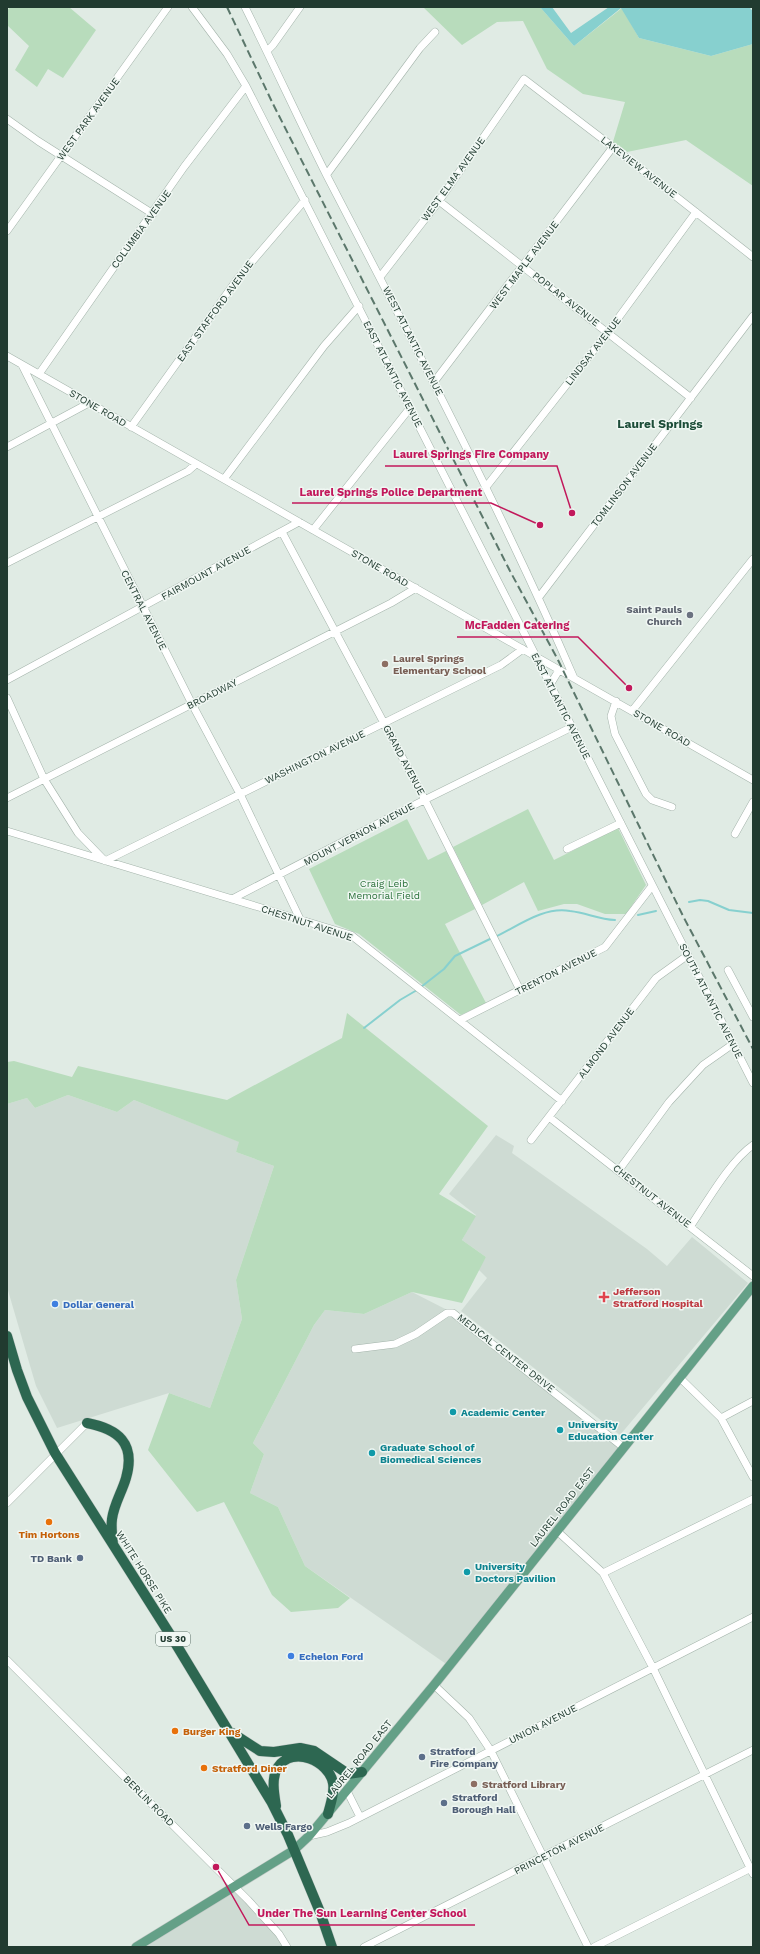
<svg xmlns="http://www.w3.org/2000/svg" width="760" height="1954" viewBox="0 0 760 1954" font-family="'Work Sans',sans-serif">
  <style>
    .built { fill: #cedbd3 }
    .green { fill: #b8dcbc }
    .water { fill: #87d0cf }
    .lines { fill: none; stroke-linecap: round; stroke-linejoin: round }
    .stream { stroke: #87d0cf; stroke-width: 2 }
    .minor-casing { stroke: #a3b3aa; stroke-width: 8 }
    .major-casing { stroke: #c1c8c5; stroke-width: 10 }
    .highway-casing { stroke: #c1c8c5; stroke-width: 11 }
    .minor { stroke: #fff; stroke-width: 7 }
    .major { stroke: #64a087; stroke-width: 9 }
    .highway { stroke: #2d6751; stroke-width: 10 }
    .rail { stroke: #5b776b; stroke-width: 2; stroke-dasharray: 8 4; stroke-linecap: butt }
    .worship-dot { fill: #6b7280; stroke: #f0f7f3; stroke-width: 1.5 }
    .education-dot { fill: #8d6e63; stroke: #f0f7f3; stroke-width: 1.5 }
    .health-dot { fill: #e0444e; stroke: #f0f7f3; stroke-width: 1.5 }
    .shop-dot { fill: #3f7fe0; stroke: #f0f7f3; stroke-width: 1.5 }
    .culture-dot { fill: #0f9aa8; stroke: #f0f7f3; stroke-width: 1.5 }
    .food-dot { fill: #e8710a; stroke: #f0f7f3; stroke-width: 1.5 }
    .service-dot { fill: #5c6f8a; stroke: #f0f7f3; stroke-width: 1.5 }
    .labels { text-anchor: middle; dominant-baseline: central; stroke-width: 3; stroke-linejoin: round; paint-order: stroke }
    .shield { fill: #f0f7f3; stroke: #5f736a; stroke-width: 1 }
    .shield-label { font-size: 9px; font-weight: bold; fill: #213b30 }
    .street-label { font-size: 10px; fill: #213b30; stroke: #f0f7f3 }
    .worship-label { font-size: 10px; font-weight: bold; fill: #5b616d; stroke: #f0f7f3; text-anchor: end }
    .education-label { font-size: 10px; font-weight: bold; fill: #785e54; stroke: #f0f7f3; text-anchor: start }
    .park-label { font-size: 10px; fill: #2b713b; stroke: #f0f7f3 }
    .health-label { font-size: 10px; font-weight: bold; fill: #be3a42; stroke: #f0f7f3; text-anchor: start }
    .shop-label { font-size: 10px; font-weight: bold; fill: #366cbe; stroke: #f0f7f3; text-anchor: start }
    .culture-label { font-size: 10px; font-weight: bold; fill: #0d838f; stroke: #f0f7f3; text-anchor: start }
    .food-label { font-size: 10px; font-weight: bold; fill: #c56008; stroke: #f0f7f3; text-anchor: start }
    .service-label { font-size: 10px; font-weight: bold; fill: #4e5e75; stroke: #f0f7f3; text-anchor: start }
    .quarter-label { font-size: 12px; font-weight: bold; fill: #1d4d39; stroke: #f0f7f3 }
    .leader { fill: none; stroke: #c2185b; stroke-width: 1.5 }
    .callout-dot { fill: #c2185b; stroke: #f0f7f3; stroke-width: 1.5 }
    .callout-label { font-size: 11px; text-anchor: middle; font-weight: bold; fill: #c2185b; stroke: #f0f7f3; stroke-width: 3; stroke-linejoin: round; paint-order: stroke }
  </style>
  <rect width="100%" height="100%" fill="#e0ebe4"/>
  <path class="built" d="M68,1095L117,1112L134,1100L240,1142L236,1152L274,1166L236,1280L242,1319L210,1408L169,1393L57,1428L36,1386L7,1287V1104L27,1098L35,1108Z
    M496,1135L514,1146L512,1153L647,1249L667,1266L692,1237L748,1283L620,1435L461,1311L487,1278L478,1269L486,1257L462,1240L476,1215L449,1194Z
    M412,1292L459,1316L623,1447L449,1666L305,1566L278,1507L250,1493L264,1454L253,1443L314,1325L325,1310L364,1314Z
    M235,1886L287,1947H136Z"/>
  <path class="green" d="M10,7H69L96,30L63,78L48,69L37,87L15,70L29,46L7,25V11Z
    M423,7H540L574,46L622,8L639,38L711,56L753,44V186L686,140L622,153L612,145L625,102L583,94L547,69L523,21L497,22L462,45Z
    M528,809L554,860L618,828L646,885L626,914H605L577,904H564L538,911L524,882L482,905L453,847Z
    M407,819L428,860L446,851L475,909L445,924L486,1003L461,1015L359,934L335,924L309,869Z
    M347,1013L488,1126L439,1194L476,1216L462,1240L486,1257L462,1303L412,1292L364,1314L325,1310L314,1325L253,1443L264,1454L250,1493L278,1507L305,1566L350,1598L338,1608L291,1612L272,1595L224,1502L197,1512L148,1450L169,1393L210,1408L242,1319L236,1280L274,1166L236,1152L239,1142L134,1100L117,1112L68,1095L35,1108L27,1098L7,1104V1062L14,1061L72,1077L78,1066L227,1100L342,1038Z"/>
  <path class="water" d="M540,7H552L571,33L609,7H750L751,10L753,9V44L711,56L639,38L621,8L574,46Z"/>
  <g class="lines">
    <path class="stream" d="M689,902L700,900L708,901L729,910L753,913
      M638,915L656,911
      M495,937C518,926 544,906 570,911C587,913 598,919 615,920
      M421,987L444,969L455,956L492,938
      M364,1028L400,1000L417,990"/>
    <g class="minor-casing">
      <path id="minor" d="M192,7L227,54L246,86L753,1083
        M245,7C273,63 299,120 327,176C413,342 500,507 574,678
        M267,51L273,45L300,7
        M7,119L38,141L153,214
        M327,174L420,48L435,32
        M439,201L691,398
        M7,231L168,7
        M380,277L439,201L524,79L613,147L753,257
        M7,356L753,780
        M22,365L192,704L240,794L300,919
        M39,374L184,167L246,86
        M434,382L613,147
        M131,427L238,278L305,200
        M7,447L89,403
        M224,479L324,346L359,306
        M486,487L608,332L696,212
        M313,530L410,408
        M282,532L425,800L520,990
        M7,563L188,471L196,464
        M539,597L753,316
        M7,680L299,522
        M550,685L559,670
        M7,698L44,779L78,833L105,861L501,665L523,649
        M616,701L611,716L615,734L646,794L652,800L672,807
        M632,711L753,559
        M7,798L391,603L416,588
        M7,831L351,935L562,1101
        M735,834L753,802
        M567,849L621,823
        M232,899L398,813L572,727
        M728,970L753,1017
        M460,1020L605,947L652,886
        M549,1117L753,1276
        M531,1140L656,978L688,955
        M619,1170L669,1102L703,1065L733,1044
        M690,1227C707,1202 730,1161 753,1145
        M355,1349L395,1344L416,1334L447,1313H453L623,1447
        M679,1377L721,1418L753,1477
        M721,1418L753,1401
        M7,1503L87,1423
        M557,1531L603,1573L653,1668L753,1874
        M603,1573L753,1499
        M7,1660L248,1900L279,1934L287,1947
        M434,1685L469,1718L491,1751L588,1947
        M347,1791L360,1817
        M309,1836L327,1832L349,1823L753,1617
        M364,1947L753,1750
        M594,1947L753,1867"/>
    </g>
    <g class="major-casing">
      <path id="major" d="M136,1947L294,1850L309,1836L434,1685L753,1286"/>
    </g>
    <g class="highway-casing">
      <path id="highway" d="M7,1336L17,1370L27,1397L55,1453L171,1636L272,1803L288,1835L320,1912L332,1947
        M87,1423C118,1429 136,1443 126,1478C122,1492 114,1504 112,1519C111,1527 112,1536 113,1544
        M232,1733L260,1751L274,1752L300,1748L314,1751L348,1774L362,1772
        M276,1806C274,1794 271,1777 278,1767C293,1745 329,1761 333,1783C335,1793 330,1805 328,1814"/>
    </g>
    <use href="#minor" class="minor"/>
    <use href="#major" class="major"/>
    <use href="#highway" class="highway"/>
    <path class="rail" d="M227,7L273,104L510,571L558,660L683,916L753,1049"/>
  </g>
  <circle class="worship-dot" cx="690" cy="615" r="4"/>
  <g class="education-dot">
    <circle cx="385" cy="664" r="4"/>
    <circle cx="474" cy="1784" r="4"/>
  </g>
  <path class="health-dot" d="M602 1291h4v4h4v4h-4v4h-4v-4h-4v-4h4z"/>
  <g class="shop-dot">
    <circle cx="55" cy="1304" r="4"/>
    <circle cx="291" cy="1656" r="4"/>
  </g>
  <g class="culture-dot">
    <circle cx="453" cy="1412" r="4"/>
    <circle cx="560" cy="1430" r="4"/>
    <circle cx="372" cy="1453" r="4"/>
    <circle cx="467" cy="1572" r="4"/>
  </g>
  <g class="food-dot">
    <circle cx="49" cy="1522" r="4"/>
    <circle cx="175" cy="1731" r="4"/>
    <circle cx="204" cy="1768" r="4"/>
  </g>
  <g class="service-dot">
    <circle cx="80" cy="1558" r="4"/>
    <circle cx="422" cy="1757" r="4"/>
    <circle cx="444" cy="1803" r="4"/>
    <circle cx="247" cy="1826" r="4"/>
  </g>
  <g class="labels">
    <rect class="shield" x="156" y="1632" width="34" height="14" rx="3"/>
    <g class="shield-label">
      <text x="173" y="1639">US 30</text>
    </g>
    <g class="street-label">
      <text transform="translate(88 119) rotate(-54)">WEST PARK AVENUE</text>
      <text transform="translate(639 167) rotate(38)">LAKEVIEW AVENUE</text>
      <text transform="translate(453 179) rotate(-54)">WEST ELMA AVENUE</text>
      <text transform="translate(141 229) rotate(-54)">COLUMBIA AVENUE</text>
      <text transform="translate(524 265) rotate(-53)">WEST MAPLE AVENUE</text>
      <text transform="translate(566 299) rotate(38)">POPLAR AVENUE</text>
      <text transform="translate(215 311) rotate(-54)">EAST STAFFORD AVENUE</text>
      <text transform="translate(413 341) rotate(63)">WEST ATLANTIC AVENUE</text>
      <text transform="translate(593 351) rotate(-52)">LINDSAY AVENUE</text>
      <text transform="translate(393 374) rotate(63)">EAST ATLANTIC AVENUE</text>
      <text transform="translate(98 408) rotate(30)">STONE ROAD</text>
      <text transform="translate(624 485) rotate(-53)">TOMLINSON AVENUE</text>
      <text transform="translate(380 568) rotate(30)">STONE ROAD</text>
      <text transform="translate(206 573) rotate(-29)">FAIRMOUNT AVENUE</text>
      <text transform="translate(144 610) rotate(63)">CENTRAL AVENUE</text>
      <text transform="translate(212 694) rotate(-27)">BROADWAY</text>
      <text transform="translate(561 706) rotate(63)">EAST ATLANTIC AVENUE</text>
      <text transform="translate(662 728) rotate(30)">STONE ROAD</text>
      <text transform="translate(315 757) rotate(-26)">WASHINGTON AVENUE</text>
      <text transform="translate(404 760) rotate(62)">GRAND AVENUE</text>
      <text transform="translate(359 834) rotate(-28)">MOUNT VERNON AVENUE</text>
      <text transform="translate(307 923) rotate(18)">CHESTNUT AVENUE</text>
      <text transform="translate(556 972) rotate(-27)">TRENTON AVENUE</text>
      <text transform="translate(711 1001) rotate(63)">SOUTH ATLANTIC AVENUE</text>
      <text transform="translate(606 1043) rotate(-53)">ALMOND AVENUE</text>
      <text transform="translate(652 1196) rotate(38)">CHESTNUT AVENUE</text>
      <text transform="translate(506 1353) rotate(38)">MEDICAL CENTER DRIVE</text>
      <text transform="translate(562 1507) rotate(-52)">LAUREL ROAD EAST</text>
      <text transform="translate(144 1572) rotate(58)">WHITE HORSE PIKE</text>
      <text transform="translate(543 1724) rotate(-27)">UNION AVENUE</text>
      <text transform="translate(359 1759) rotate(-51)">LAUREL ROAD EAST</text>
      <text transform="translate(149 1801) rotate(45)">BERLIN ROAD</text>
      <text transform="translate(559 1849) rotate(-27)">PRINCETON AVENUE</text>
    </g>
    <g class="worship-label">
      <text x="682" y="609">Saint Pauls<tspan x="682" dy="12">Church</tspan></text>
    </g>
    <g class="education-label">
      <text x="393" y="658">Laurel Springs<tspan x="393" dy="12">Elementary School</tspan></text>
      <text x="482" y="1784">Stratford Library</text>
    </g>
    <g class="park-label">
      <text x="384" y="883">Craig Leib<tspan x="384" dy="12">Memorial Field</tspan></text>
    </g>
    <g class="health-label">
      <text x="613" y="1291">Jefferson<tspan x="613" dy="12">Stratford Hospital</tspan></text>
    </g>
    <g class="shop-label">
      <text x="63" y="1304">Dollar General</text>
      <text x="299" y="1656">Echelon Ford</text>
    </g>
    <g class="culture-label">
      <text x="461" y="1412">Academic Center</text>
      <text x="568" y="1424">University<tspan x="568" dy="12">Education Center</tspan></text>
      <text x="380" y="1447">Graduate School of<tspan x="380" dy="12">Biomedical Sciences</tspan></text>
      <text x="475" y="1566">University<tspan x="475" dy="12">Doctors Pavilion</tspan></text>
    </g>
    <g class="food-label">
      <text x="49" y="1534" text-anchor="middle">Tim Hortons</text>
      <text x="183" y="1731">Burger King</text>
      <text x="212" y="1768">Stratford Diner</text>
    </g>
    <g class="service-label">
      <text x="72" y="1558" text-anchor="end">TD Bank</text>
      <text x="430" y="1751">Stratford<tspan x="430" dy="12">Fire Company</tspan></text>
      <text x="452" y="1797">Stratford<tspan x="452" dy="12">Borough Hall</tspan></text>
      <text x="255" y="1826">Wells Fargo</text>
    </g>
    <g class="quarter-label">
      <text x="660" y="424">Laurel Springs</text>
    </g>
  </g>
  <path class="leader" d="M572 513L557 466H385M540 525L491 503H292M629 688L578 637H457M216 1867L249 1925H475"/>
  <g class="callout-dot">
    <circle cx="572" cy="513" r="4"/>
    <circle cx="540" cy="525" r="4"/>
    <circle cx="629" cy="688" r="4"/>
    <circle cx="216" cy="1867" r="4"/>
  </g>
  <g class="callout-label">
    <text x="471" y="458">Laurel Springs Fire Company</text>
    <text x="391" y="496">Laurel Springs Police Department</text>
    <text x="517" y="629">McFadden Catering</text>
    <text x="362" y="1917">Under The Sun Learning Center School</text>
  </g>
  <rect width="760" height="1954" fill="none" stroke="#213b30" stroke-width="16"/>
</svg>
